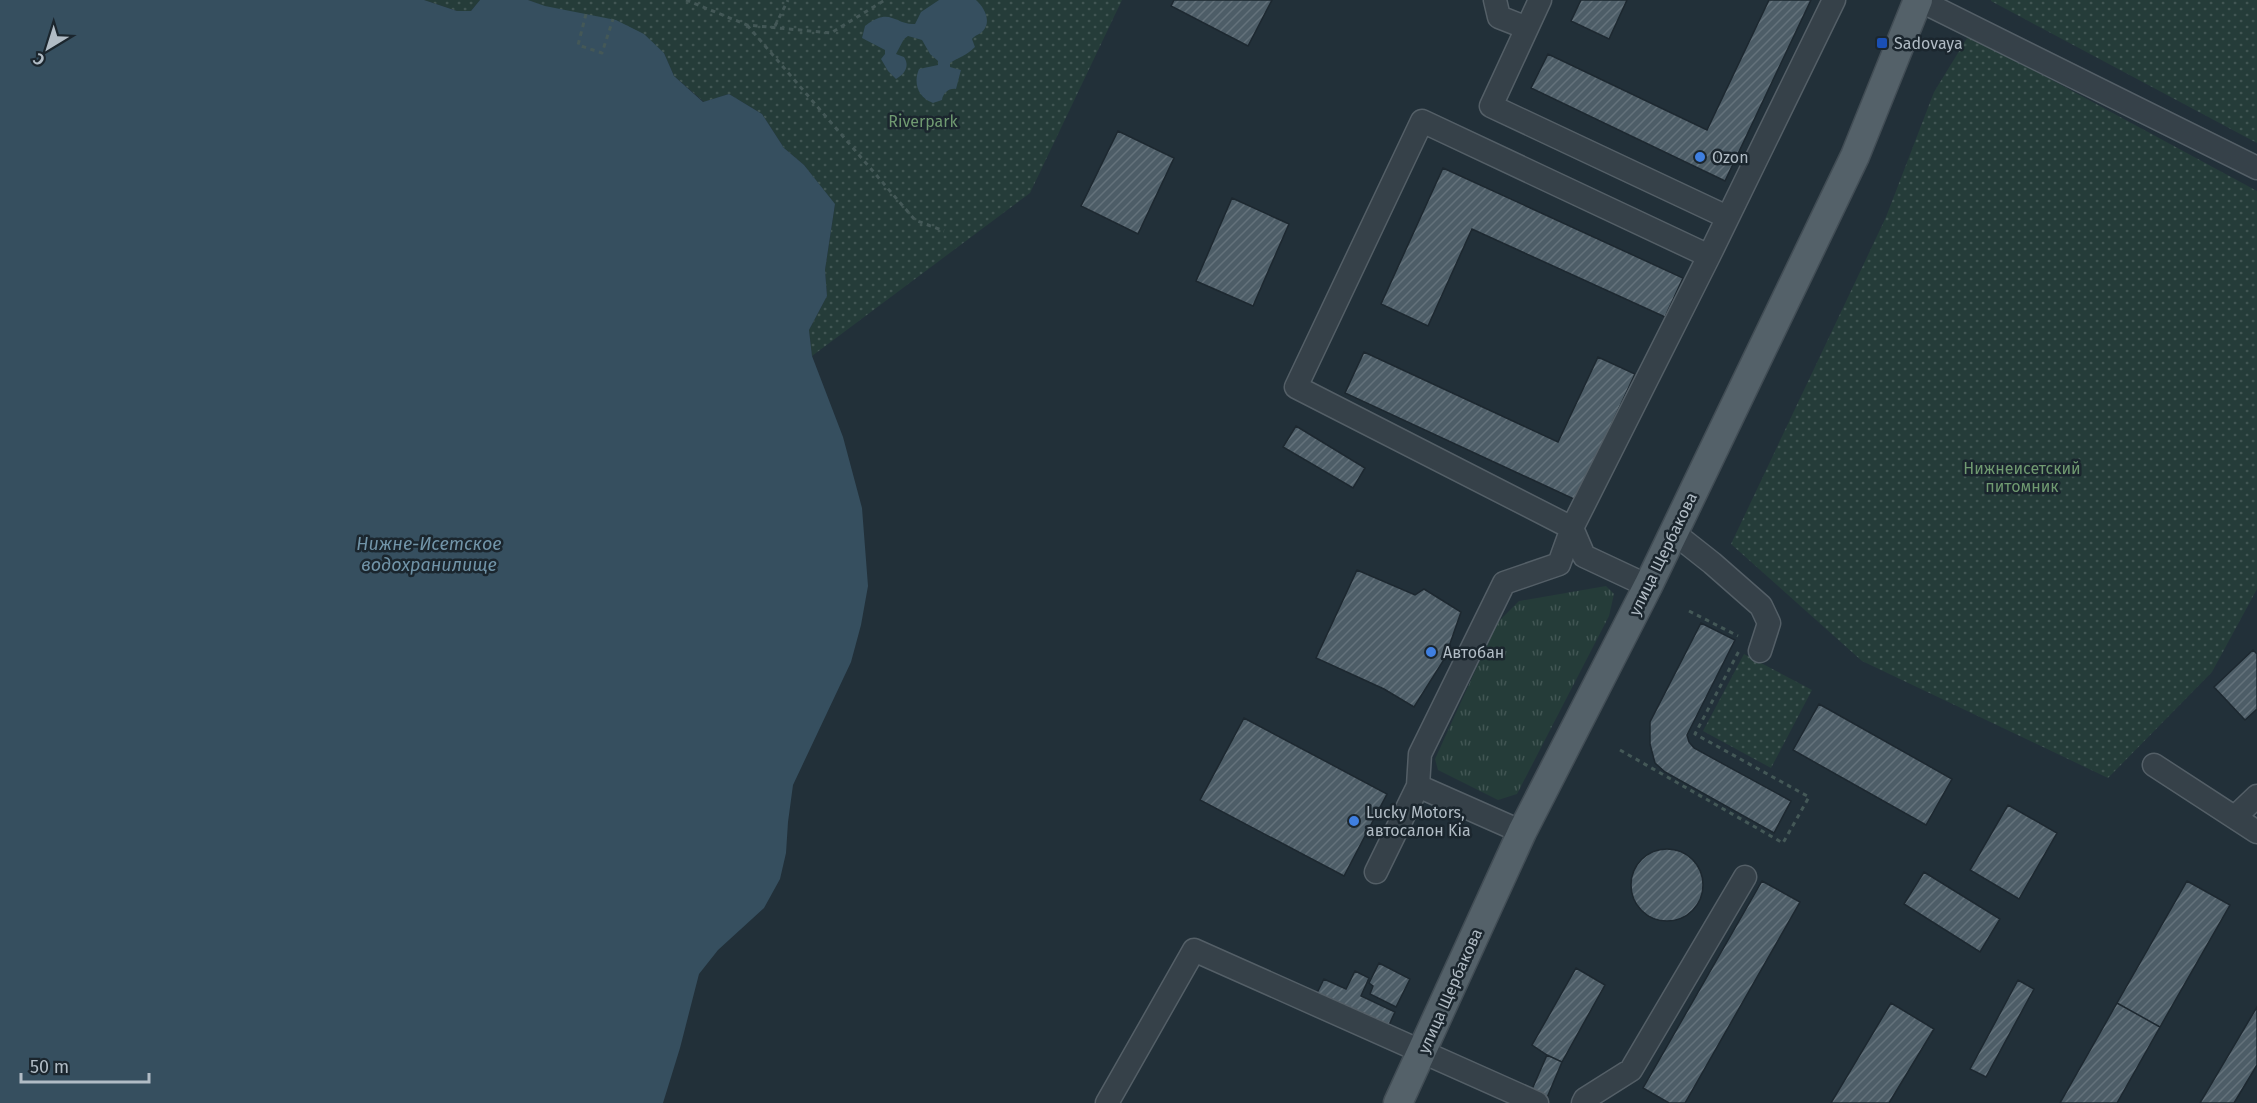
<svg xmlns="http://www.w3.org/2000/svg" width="2257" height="1103" viewBox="0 0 2257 1103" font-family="'Fira Sans',sans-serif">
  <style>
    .grass { fill: url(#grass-tufts) }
    .park { fill: url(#park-dots) }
    .water { fill: #364f5f }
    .building { fill: url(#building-hatch); stroke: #1d2830; stroke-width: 1.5 }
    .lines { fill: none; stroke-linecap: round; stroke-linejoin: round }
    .minor-casing { stroke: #545f67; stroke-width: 25 }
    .major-casing { stroke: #424d55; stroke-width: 31 }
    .path { stroke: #445857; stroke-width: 3; stroke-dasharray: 4.5 4.5; stroke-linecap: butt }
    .minor { stroke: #364149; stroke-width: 22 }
    .major { stroke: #546169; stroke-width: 28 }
    .transit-dot { fill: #1a4fb4; stroke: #1b262e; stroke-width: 2 }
    .shop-dot { fill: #3f7fe0; stroke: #1b262e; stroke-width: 2 }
    .labels { text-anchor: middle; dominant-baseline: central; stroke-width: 5; stroke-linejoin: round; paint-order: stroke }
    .poi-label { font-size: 16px; fill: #b1bcc5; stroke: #1b262e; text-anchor: start }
    .park-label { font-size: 16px; fill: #709a71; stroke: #1b262e }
    .street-label { font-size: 16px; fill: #b1bcc5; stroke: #1b262e }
    .water-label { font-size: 18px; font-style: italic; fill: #7194a8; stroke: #1b262e }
  </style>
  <defs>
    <pattern id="grass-tufts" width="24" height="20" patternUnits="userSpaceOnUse" patternTransform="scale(1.5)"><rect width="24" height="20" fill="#253c39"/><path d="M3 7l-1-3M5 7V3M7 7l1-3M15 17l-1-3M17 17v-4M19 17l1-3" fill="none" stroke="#425654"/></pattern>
    <pattern id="park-dots" width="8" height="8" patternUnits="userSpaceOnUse" patternTransform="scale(1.5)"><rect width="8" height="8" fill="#253c39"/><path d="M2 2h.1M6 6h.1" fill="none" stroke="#425654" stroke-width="1.8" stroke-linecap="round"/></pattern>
    <pattern id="building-hatch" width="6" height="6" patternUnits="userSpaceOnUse" patternTransform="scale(1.5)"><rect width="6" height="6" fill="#4d5d67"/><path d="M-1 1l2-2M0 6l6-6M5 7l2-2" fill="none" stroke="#64727b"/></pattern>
  </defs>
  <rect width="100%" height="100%" fill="#223039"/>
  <path class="grass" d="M1606,586L1614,594L1609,616L1517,794L1498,800L1438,770L1435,759L1497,623L1519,601Z"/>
  <path class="park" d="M424,0H480L471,11H457Z
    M528,0H1122L1030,193L812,356L809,330L827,296L825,270L835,205L804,165L784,148L762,114L729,94L704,102L674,76L664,53Z
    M2257,0V143L1991,1V0Z
    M1969,35L2257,191V589L2212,672L2108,778L1862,661L1731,544L1886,217L1934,92Z
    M1744,654L1812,690L1771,768L1703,731Z"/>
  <path class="water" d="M0,0H424L457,11H471L480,0H528L545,6L616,20L644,34L664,53L674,76L703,102L729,94L762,114L784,148L804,165L835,204L825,270L827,296L809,330L812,356L843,437L862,508L868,586L861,625L851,662L793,785L788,822L786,853L780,879L764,908L718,950L699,974L680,1048L663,1103H0Z
    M939,0H976C984,7 992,21 983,31C979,35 975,35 972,39L975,47C966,56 959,57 950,63V67L961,70L956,89C949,88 943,93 942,100L933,103C918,98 913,83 919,69L938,65V61L930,54L922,40L908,36L904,39L896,54L904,57C910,66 905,74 896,79L888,71L881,59L885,54V50L862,38L865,26C891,6 894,25 915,24L921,12Z"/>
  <path class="building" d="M1174,0H1272L1248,46L1171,6Z
    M1581,0H1627L1609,39L1571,21Z
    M1769,0H1811L1725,181L1531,88L1548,54L1707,130Z
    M1118,131L1174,158L1138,234L1081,206Z
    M1443,168L1683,278L1665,317L1472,229L1428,326L1381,304Z
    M1232,198L1289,224L1253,306L1196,281Z
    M1364,352L1558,442L1598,357L1635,374L1576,500L1345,393Z
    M1296,426L1365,468L1353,488L1283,447Z
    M1357,570L1415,595L1424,589L1461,612L1445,658L1414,707L1384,689L1316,658Z
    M1701,623L1735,640L1687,735L1689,742L1694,748L1791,801L1774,833L1665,772L1655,763L1650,744V722Z
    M2253,650L2257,654V709L2245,720L2214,687Z
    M1819,704L1952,779L1926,825L1793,750Z
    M1244,718L1387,794L1344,876L1200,800Z
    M2008,805L2057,833L2019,899L1970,870Z
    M1631 885a36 36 0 1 1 72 0a36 36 0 1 1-72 0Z
    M1924,872L2000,919L1980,952L1904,904Z
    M1762,881L1800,902L1685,1103H1669L1643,1088Z
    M2187,881L2230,905L2160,1027L2117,1003Z
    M1379,963L1410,979L1396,1007L1370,994L1373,986L1369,983Z
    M1576,968L1605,985L1562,1062L1547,1055L1532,1045Z
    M1355,971L1369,978L1361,996L1395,1012L1388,1027L1317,993L1324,979L1346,989Z
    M2018,980L2034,989L1986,1077L1970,1069Z
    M1891,1003L1934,1029L1889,1103H1831Z
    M2117,1003L2160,1027L2117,1103H2060Z
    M2257,1007V1065L2234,1103H2200Z
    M1547,1055L1562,1062L1546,1100L1530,1094Z"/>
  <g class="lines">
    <g class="minor-casing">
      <path id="minor" d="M1495,0L1499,17L1527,28
        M1540,0L1491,106L1727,217
        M1919,0L2257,168
        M1674,533L1712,563L1761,606L1769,623L1760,651
        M1648,586L1584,556L1572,528L1296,387L1422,121L1709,256
        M2154,765L2257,832
        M1418,786L1522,832
        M2236,816L2257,796
        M1376,872L1418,786L1420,754L1504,583L1559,564L1572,528L1709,256L1834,0
        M1107,1103L1194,950L1537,1103
        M1583,1103L1585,1099L1631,1070L1745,877"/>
    </g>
    <g class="major-casing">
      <path id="major" d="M1398,1103L1522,832L1648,586L1855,156L1918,0"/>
    </g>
    <path class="path" d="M686,0L747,25L831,33L885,0
      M586,14L578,45L602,53L613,19
      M747,25L915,220L944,231
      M775,26L788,0
      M1689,611L1738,636
      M1620,750L1783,843L1809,797L1695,734L1740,649"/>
    <use href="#minor" class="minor"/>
    <use href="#major" class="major"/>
  </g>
  <rect class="transit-dot" x="1876" y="37" width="12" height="12" rx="3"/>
  <g class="shop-dot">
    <circle cx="1700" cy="157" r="6"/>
    <circle cx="1431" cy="652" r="6"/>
    <circle cx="1354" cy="821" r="6"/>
  </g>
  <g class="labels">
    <g class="poi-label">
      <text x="1894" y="43">Sadovaya</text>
      <text x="1712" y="157">Ozon</text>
      <text x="1443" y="652">Автобан</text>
      <text x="1366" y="812">Lucky Motors,<tspan x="1366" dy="18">автосалон Kia</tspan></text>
    </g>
    <g class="park-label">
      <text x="923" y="121">Riverpark</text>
      <text x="2022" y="468">Нижнеисетский<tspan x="2022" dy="18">питомник</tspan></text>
    </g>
    <g class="street-label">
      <text transform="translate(1663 554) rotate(-64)">улица Щербакова</text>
      <text transform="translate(1450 991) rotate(-66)">улица Щербакова</text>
    </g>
    <g class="water-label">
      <text x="429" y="544">Нижне-Исетское<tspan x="429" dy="21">водохранилище</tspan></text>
    </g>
  </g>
  <g transform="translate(48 48) rotate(218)" stroke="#1b262e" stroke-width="4.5" paint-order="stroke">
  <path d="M0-4.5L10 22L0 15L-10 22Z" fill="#b1bcc5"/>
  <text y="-9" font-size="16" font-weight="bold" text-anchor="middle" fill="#b1bcc5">С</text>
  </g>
  <path d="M21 1073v9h128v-9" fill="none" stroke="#b1bcc5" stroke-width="3"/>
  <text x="30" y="1073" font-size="18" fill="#b1bcc5" stroke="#1b262e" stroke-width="4.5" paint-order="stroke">50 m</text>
</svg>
